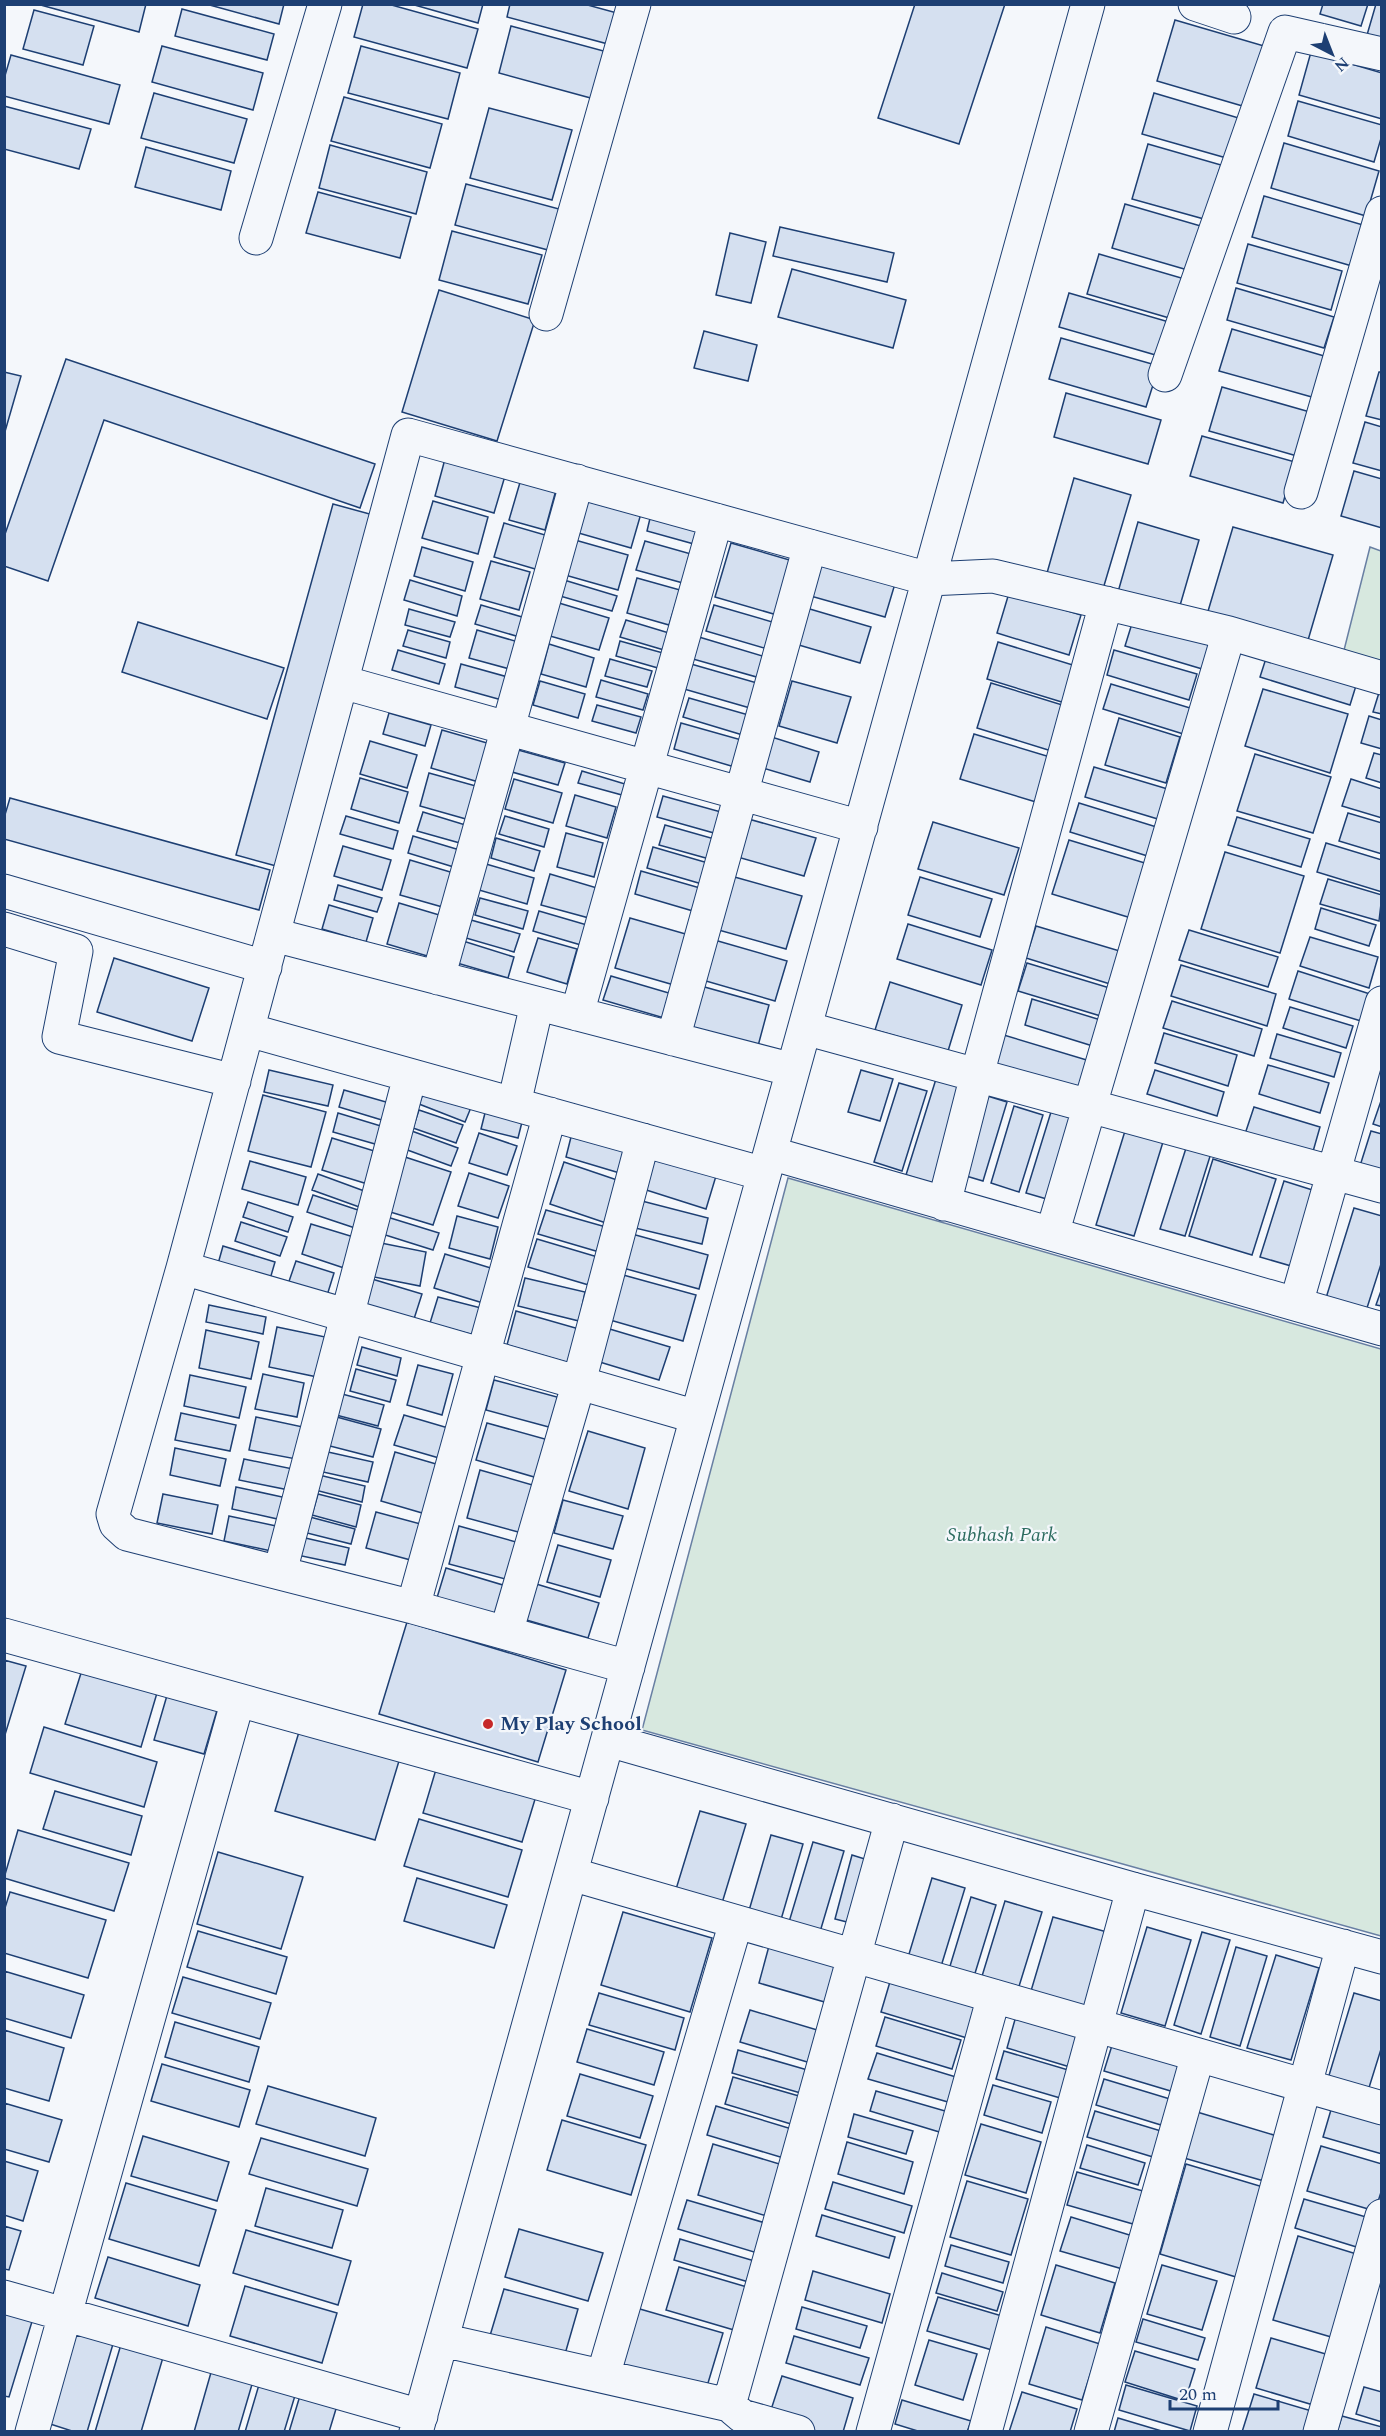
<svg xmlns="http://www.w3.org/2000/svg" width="1386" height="2436" viewBox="0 0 1386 2436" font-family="Spectral,serif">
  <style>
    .green { fill: #d7e8df; stroke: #687fa3; stroke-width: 1.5 }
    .building { fill: #d5e0f0; stroke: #1d3f73; stroke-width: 1.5 }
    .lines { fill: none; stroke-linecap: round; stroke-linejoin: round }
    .minor-casing { stroke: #1d3f73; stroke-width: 35 }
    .minor { stroke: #f4f7fb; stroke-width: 33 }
    .poi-dot { fill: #c62828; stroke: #f4f7fb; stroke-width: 2 }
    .labels { text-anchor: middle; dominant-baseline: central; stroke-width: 4.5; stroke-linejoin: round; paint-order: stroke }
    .park-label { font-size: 20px; font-style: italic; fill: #2c6c60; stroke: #f4f7fb }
    .poi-label { font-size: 20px; font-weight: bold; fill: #1d3f73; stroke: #f4f7fb; text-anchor: start }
  </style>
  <rect width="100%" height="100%" fill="#f4f7fb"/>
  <path class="green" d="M1370,547L1381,551V689L1337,678Z
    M788,1178L1381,1349V1936L642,1730Z"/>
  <path class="building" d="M37,4H146L139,32Z
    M206,4H284L279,24Z
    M363,4H388L478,29L467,68L354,37Z
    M411,4H483L478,23Z
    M510,4H584L617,13L608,44L507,17Z
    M915,4H1005L959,144L878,118Z
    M1323,4H1368L1361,26L1320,14Z
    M1376,4H1382V39L1367,35Z
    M182,9L274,34L267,60L175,36Z
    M34,10L94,26L83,65L23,49Z
    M1175,20L1264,46L1246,107L1157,81Z
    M511,26L611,53L598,100L499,73Z
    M162,46L263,73L253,110L152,82Z
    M361,46L460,73L448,119L348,93Z
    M1311,52L1382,73V119L1299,95Z
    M11,55L120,85L109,124L4,96V79Z
    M154,93L247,119L234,163L141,138Z
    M1154,93L1242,119L1230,159L1142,134Z
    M344,97L442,124L430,168L331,141Z
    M1298,101L1382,125V135L1374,162L1288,136Z
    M4,106L91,129L79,169L4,149Z
    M489,108L572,130L552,200L470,178Z
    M1284,143L1379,171L1366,216L1271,188Z
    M1148,144L1221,165L1204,219L1132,199Z
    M330,145L427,172L416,214L319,188Z
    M146,147L231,171L221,210L135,187Z
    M466,184L559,209L548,250L455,225Z
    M318,192L411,217L400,258L306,233Z
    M1264,196L1363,225L1352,266L1252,237Z
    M1125,204L1211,229L1198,273L1112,248Z
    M780,227L894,253L887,282L773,256Z
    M452,231L542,255L528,304L439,280Z
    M730,233L766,242L751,303L716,295Z
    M1248,244L1342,271L1331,310L1237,283Z
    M1099,254L1195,282L1183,322L1087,294Z
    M792,269L906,300L893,348L778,317Z
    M1236,288L1334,317L1324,348L1227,320Z
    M439,290L535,320L497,441L402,412Z
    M1069,293L1169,322L1159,356L1059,327Z
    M1232,329L1331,358L1319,399L1219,371Z
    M704,331L757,345L748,381L694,368Z
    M1061,338L1159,366L1146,407L1049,379Z
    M66,359L375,464L360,508L104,420L48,581L4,566V537Z
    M4,372L21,376L4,435Z
    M1379,372H1382V420L1366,416Z
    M1222,387L1310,412L1297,456L1209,431Z
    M1066,393L1161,420L1148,464L1054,437Z
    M1365,422L1382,427V471L1353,463Z
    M1202,436L1295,462L1283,503L1190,476Z
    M445,459L505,476L494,513L435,496Z
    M1354,471L1382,479V528L1341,516Z
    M1074,478L1131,495L1103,589L1047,573Z
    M521,479L556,490L545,530L509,520Z
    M586,494L642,510L631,548L575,532Z
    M433,501L488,517L478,554L422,538Z
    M333,504L377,516L280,867L236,855Z
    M652,510L700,524L694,544L647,531Z
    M1138,522L1199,540L1179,609L1118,592Z
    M504,523L552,537L542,571L494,557Z
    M1233,527L1333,555L1306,647L1206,618Z
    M575,540L628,555L618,590L565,575Z
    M645,541L691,554L683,583L636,570Z
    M731,543L793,561L777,615L715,597Z
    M422,547L473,562L465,591L414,576Z
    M819,554L897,577L885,617L807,595Z
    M491,561L530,572L519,610L480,599Z
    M637,578L680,590L669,625L627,613Z
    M410,580L462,596L457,616L404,600Z
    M564,580L617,596L612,611L560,596Z
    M1009,593L1081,615L1069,655L997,633Z
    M559,603L609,618L599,650L550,636Z
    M481,605L529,619L523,638L475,624Z
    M714,605L786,626L778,652L706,631Z
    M803,607L871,627L860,663L792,643Z
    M409,609L455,622L450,637L405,625Z
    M1134,617L1218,643L1209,671L1125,646Z
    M626,620L669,633L664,650L620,637Z
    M138,622L284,668L267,719L122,672Z
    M408,630L450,642L446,658L403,646Z
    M477,630L525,644L517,671L469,658Z
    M699,637L772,659L767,680L693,659Z
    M620,641L663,653L658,668L616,656Z
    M998,642L1076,666L1065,703L987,679Z
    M549,644L594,658L586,687L541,674Z
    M1269,649L1359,676L1350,705L1260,677Z
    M398,650L445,664L439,684L392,670Z
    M1114,650L1197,674L1189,700L1107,675Z
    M610,659L652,671L647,687L605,676Z
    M461,664L515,679L509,702L455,687Z
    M691,664L764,685L757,710L684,689Z
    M601,680L648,694L643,710L596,697Z
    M540,681L585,694L578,718L533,705Z
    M792,681L851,697L837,743L779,726Z
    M991,683L1072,708L1058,753L977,728Z
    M1382,683V714L1373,712Z
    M1111,684L1200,711L1193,737L1103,709Z
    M1263,689L1348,714L1330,773L1245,746Z
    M689,698L752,716L746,736L683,717Z
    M597,705L641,717L636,733L592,721Z
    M389,713L431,725L425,746L383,734Z
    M1369,716L1382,720V749L1361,743Z
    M1119,718L1180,737L1166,783L1105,765Z
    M681,723L745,741L738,768L674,749Z
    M442,730L494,745L482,783L431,768Z
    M762,734L819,752L810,782L753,765Z
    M974,734L1050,757L1036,802L960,779Z
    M370,741L417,755L407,788L360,774Z
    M511,748L565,763L558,785L505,770Z
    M1374,753L1382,755V783L1366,778Z
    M1255,754L1331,777L1313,833L1237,811Z
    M1094,767L1181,793L1171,823L1085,797Z
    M582,771L625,784L622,795L578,783Z
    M429,773L483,788L473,821L420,806Z
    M360,778L408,792L399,823L351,809Z
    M514,779L562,793L553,823L505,809Z
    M1351,779L1382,789V818L1342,806Z
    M575,795L616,807L607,838L566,826Z
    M663,796L721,812L714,833L657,817Z
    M10,798L270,870L259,910L4,839V818Z
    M1079,803L1163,829L1154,858L1070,832Z
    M423,812L472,827L467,845L417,831Z
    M1348,813L1382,823V854L1339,841Z
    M346,816L398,831L393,849L340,834Z
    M505,816L549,829L544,847L499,834Z
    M1237,817L1310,839L1301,867L1228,845Z
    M745,818L816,838L804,876L734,856Z
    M933,822L1019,848L1004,895L918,869Z
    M665,825L718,840L713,860L659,845Z
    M566,833L603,843L594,877L557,867Z
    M413,836L463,851L457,868L408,853Z
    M496,838L540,851L534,871L491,858Z
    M1069,840L1158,867L1141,921L1052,894Z
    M1326,843L1382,860V892L1317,872Z
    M343,846L391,860L382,890L334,876Z
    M653,847L708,863L702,884L647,868Z
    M1225,852L1304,876L1280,953L1201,929Z
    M410,860L457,874L446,908L400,895Z
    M486,864L534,878L527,904L479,890Z
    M641,871L700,888L693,911L635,894Z
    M550,874L597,888L589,918L541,905Z
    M731,876L802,896L786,949L715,929Z
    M920,877L992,899L980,937L908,915Z
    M1328,879L1382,895L1379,921L1320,904Z
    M338,885L382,898L377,912L334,900Z
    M480,898L528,911L523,929L475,915Z
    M399,903L446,917L434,958L387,944Z
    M329,905L373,918L366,942L322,929Z
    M1321,908L1376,925L1369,946L1315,929Z
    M539,911L587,925L581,945L533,931Z
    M630,918L696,937L681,987L615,968Z
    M471,920L520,934L514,952L466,938Z
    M908,924L992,950L981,985L897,959Z
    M1036,926L1133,955L1123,988L1026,958Z
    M1189,930L1278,957L1268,987L1179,960Z
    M1310,937L1378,957L1369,988L1300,966Z
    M538,938L577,949L567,984L527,972Z
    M711,939L787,961L775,1001L699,979Z
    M463,941L514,957L508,978L457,963Z
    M114,958L209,988L192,1041L97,1012Z
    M1027,963L1113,989L1104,1017L1018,991Z
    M1181,965L1276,994L1267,1026L1171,996Z
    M1298,971L1370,994L1361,1021L1289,999Z
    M611,976L679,996L671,1020L603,1000Z
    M890,982L962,1005L948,1051L875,1030Z
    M701,986L769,1005L758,1046L689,1026Z
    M1032,999L1104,1021L1096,1047L1025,1025Z
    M1172,1001L1262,1029L1254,1056L1163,1028Z
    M1290,1007L1353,1026L1346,1048L1283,1028Z
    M997,1033L1090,1061L1079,1093L987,1065Z
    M1164,1033L1237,1055L1228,1086L1155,1063Z
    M1277,1034L1341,1053L1334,1077L1270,1058Z
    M1268,1065L1329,1083L1320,1113L1259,1094Z
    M269,1070L333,1085L328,1106L264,1092Z
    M861,1070L893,1079L880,1121L848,1112Z
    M1155,1070L1224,1092L1217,1116L1147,1094Z
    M936,1079L968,1088L938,1185L906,1175Z
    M899,1083L927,1091L902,1171L874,1162Z
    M426,1087L472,1105L465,1122L419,1104Z
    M344,1090L400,1106L395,1124L339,1107Z
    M981,1094L1007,1102L983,1181L956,1173Z
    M263,1095L326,1112L311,1167L248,1151Z
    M1382,1098V1127L1373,1124Z
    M1014,1106L1043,1115L1019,1192L991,1183Z
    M1254,1107L1320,1127L1312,1155L1245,1134Z
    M486,1109L523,1118L518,1138L481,1129Z
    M419,1110L463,1125L456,1143L413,1128Z
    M1051,1112L1082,1121L1057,1202L1026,1193Z
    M338,1113L394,1130L389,1148L333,1132Z
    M409,1130L458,1148L451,1166L402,1148Z
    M1125,1131L1163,1142L1134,1236L1096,1225Z
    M1371,1131L1382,1134V1176L1359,1169Z
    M479,1133L517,1146L507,1175L469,1163Z
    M572,1133L630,1150L623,1174L566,1157Z
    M332,1138L384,1154L374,1186L322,1170Z
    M1188,1142L1212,1150L1185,1236L1160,1229Z
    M651,1155L716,1176L706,1209L640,1188Z
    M405,1157L451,1172L433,1225L387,1211Z
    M1213,1159L1276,1179L1252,1255L1189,1236Z
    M250,1161L306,1177L298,1205L242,1189Z
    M564,1162L620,1181L606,1223L550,1204Z
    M469,1173L509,1186L498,1218L458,1206Z
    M318,1174L367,1192L362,1208L312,1190Z
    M1284,1181L1322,1193L1298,1268L1260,1257Z
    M313,1195L367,1213L361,1230L307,1212Z
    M638,1200L708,1218L702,1244L631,1227Z
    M248,1202L293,1217L288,1232L243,1217Z
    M1354,1208L1382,1216V1261L1366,1311L1326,1298Z
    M546,1210L613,1229L606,1254L538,1234Z
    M384,1216L439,1233L433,1250L379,1233Z
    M457,1216L498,1227L490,1259L449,1248Z
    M241,1222L287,1237L280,1256L235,1241Z
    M311,1224L357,1238L347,1269L302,1254Z
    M632,1234L708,1255L699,1289L623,1268Z
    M537,1239L601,1258L592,1286L528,1267Z
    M381,1243L426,1252L420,1286L374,1277Z
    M223,1246L275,1262L268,1286L216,1271Z
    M445,1254L494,1269L483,1303L434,1288Z
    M296,1261L334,1273L325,1302L286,1290Z
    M616,1273L696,1295L683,1341L603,1318Z
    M525,1278L585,1292L579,1321L518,1306Z
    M372,1279L422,1294L413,1322L364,1306Z
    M1382,1288V1306L1376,1305Z
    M438,1297L485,1309L477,1336L430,1323Z
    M209,1305L266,1317L263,1334L206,1322Z
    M516,1311L579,1329L569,1363L507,1345Z
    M277,1327L335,1339L327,1379L269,1367Z
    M603,1327L670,1347L659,1380L593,1360Z
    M206,1330L259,1342L251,1379L199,1368Z
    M362,1347L401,1358L397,1376L357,1365Z
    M418,1365L453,1374L442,1415L407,1405Z
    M356,1369L396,1380L390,1402L350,1391Z
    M263,1374L304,1383L297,1417L255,1409Z
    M190,1375L246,1387L239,1418L184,1406Z
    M494,1380L568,1400L560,1430L486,1410Z
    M342,1394L384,1405L378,1426L336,1415Z
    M181,1413L236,1425L230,1451L175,1440Z
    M404,1415L455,1430L446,1460L394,1445Z
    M333,1416L381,1429L373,1457L326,1445Z
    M256,1417L303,1427L296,1459L249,1450Z
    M487,1423L552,1441L541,1479L476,1460Z
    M588,1431L645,1448L628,1509L569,1491Z
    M175,1448L226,1459L220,1486L170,1475Z
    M328,1452L373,1462L368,1482L323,1472Z
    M395,1452L443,1466L429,1515L381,1501Z
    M244,1459L293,1469L289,1490L239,1480Z
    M480,1470L536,1486L522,1533L467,1518Z
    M319,1475L365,1486L362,1502L315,1490Z
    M236,1487L287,1498L282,1520L232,1509Z
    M163,1494L218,1505L212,1534L157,1523Z
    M318,1494L361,1505L356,1527L312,1515Z
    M563,1500L623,1516L613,1549L554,1533Z
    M376,1512L428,1526L418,1562L366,1548Z
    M229,1516L281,1527L276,1552L224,1541Z
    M310,1517L355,1529L351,1544L307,1533Z
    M459,1526L523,1544L513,1581L449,1564Z
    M301,1537L349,1548L345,1565L297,1555Z
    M558,1545L611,1560L600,1597L547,1582Z
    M446,1568L513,1588L503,1621L436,1601Z
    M533,1583L599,1603L588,1638L523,1619Z
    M407,1622L566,1670L538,1762L379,1714Z
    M4,1660L26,1666L4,1738Z
    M82,1670L157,1693L141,1747L65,1724Z
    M168,1692L218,1707L204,1754L154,1740Z
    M44,1727L157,1762L144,1807L30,1773Z
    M299,1732L399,1761L375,1840L275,1811Z
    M437,1766L536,1796L522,1842L423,1813Z
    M55,1791L142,1816L131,1855L43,1829Z
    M700,1811L746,1824L719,1913L673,1899Z
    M419,1819L522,1850L508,1897L404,1866Z
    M18,1830L129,1863L114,1911L4,1878Z
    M771,1835L803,1844L780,1923L748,1914Z
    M813,1842L844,1851L817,1942L786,1932Z
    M218,1852L303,1877L281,1949L197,1924Z
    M852,1855L868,1860L851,1923L835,1919Z
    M417,1878L507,1905L494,1948L404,1921Z
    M932,1878L965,1888L939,1973L906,1964Z
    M10,1892L106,1920L88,1978L4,1953V1911Z
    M971,1897L996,1905L972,1983L947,1976Z
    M1005,1901L1042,1912L1016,1996L979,1986Z
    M623,1912L712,1938L690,2012L601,1985Z
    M1053,1917L1107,1932L1082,2017L1028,2001Z
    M1147,1927L1191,1940L1165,2026L1121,2013Z
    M198,1931L287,1957L276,1994L187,1967Z
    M1202,1932L1230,1940L1201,2034L1174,2025Z
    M769,1946L839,1967L828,2003L759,1983Z
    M1236,1947L1267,1956L1240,2046L1210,2037Z
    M1276,1955L1319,1968L1291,2060L1247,2048Z
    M4,1971L84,1995L71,2038L4,2018Z
    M892,1975L979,2000L967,2038L881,2012Z
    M183,1977L271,2003L260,2039L172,2013Z
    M599,1993L684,2018L675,2050L589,2025Z
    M1354,1993L1382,2001V2046L1367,2094L1327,2082Z
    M750,2010L824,2032L814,2064L740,2042Z
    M1016,2016L1079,2035L1070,2067L1007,2048Z
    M885,2017L961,2040L952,2069L876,2046Z
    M175,2022L259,2047L249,2082L165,2057Z
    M587,2029L664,2052L654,2085L577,2062Z
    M4,2030L64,2048L49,2101L4,2088Z
    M1114,2039L1183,2060L1174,2092L1104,2071Z
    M738,2050L811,2071L804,2094L732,2073Z
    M1004,2051L1075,2072L1067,2100L996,2079Z
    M877,2053L956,2077L948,2102L868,2079Z
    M162,2064L250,2090L239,2127L151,2101Z
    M580,2074L653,2096L640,2138L567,2116Z
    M733,2077L799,2096L791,2124L725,2104Z
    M1104,2079L1170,2099L1161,2125L1096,2105Z
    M993,2085L1051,2102L1042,2133L984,2115Z
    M268,2086L376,2118L365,2156L256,2124Z
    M876,2091L952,2113L946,2134L870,2111Z
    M4,2103L62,2120L49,2162L4,2149Z
    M1333,2103L1382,2117V2154L1323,2137Z
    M716,2106L795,2130L787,2159L707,2135Z
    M1095,2111L1161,2131L1153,2157L1087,2137Z
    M1197,2112L1277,2136L1264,2181L1184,2158Z
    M854,2114L913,2131L906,2154L848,2137Z
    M562,2120L646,2145L631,2195L547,2170Z
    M981,2124L1041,2142L1026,2193L965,2175Z
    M143,2136L229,2162L217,2201L131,2176Z
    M261,2138L368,2169L357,2206L249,2174Z
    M847,2142L913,2162L904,2194L838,2174Z
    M713,2144L786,2166L770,2217L698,2195Z
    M1087,2145L1145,2163L1138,2185L1080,2168Z
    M1321,2146L1382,2164V2189L1375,2211L1307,2191Z
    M4,2161L38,2171L23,2221L4,2215Z
    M1186,2164L1263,2187L1236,2277L1160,2254Z
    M1077,2172L1143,2191L1133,2224L1067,2205Z
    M967,2181L1028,2199L1011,2255L950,2237Z
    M833,2182L912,2206L904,2233L825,2209Z
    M126,2183L216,2210L199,2266L109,2239Z
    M266,2188L343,2210L332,2248L255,2226Z
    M1304,2199L1373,2219L1363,2249L1295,2228Z
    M687,2200L772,2225L764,2255L678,2229Z
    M822,2215L895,2237L889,2258L816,2236Z
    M1071,2217L1136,2237L1126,2270L1060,2251Z
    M4,2226L21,2231L9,2270L4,2269Z
    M519,2229L603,2253L588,2301L505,2277Z
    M246,2230L351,2261L338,2305L233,2273Z
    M1298,2236L1363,2256L1338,2339L1273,2320Z
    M680,2239L758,2262L752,2283L674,2260Z
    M951,2245L1009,2262L1003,2283L945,2266Z
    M108,2257L200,2285L188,2326L95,2298Z
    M1056,2265L1115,2283L1100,2333L1041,2315Z
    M1162,2265L1217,2281L1202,2330L1147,2314Z
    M679,2267L747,2287L734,2330L666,2310Z
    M813,2271L890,2294L882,2323L805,2300Z
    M942,2273L1003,2292L997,2311L936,2293Z
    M245,2286L337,2313L322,2363L230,2336Z
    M504,2289L578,2309L563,2361L489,2339Z
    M938,2297L1002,2316L992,2350L927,2331Z
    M4,2306L34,2315L9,2397L4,2396Z
    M633,2307L723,2333L705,2393L615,2367Z
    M802,2307L867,2326L860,2348L796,2329Z
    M1143,2319L1205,2338L1198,2360L1136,2342Z
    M1046,2327L1100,2344L1082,2400L1029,2384Z
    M72,2332L113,2344L87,2432H75L44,2422Z
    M794,2336L869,2358L860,2385L786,2363Z
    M1271,2338L1336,2357L1320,2407L1256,2388Z
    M929,2340L977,2354L963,2400L915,2385Z
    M122,2341L164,2354L141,2432H95Z
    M1135,2351L1195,2369L1185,2401L1125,2382Z
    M212,2369L253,2381L238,2432H194Z
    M782,2376L853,2398L843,2432H810L768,2419Z
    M261,2378L297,2389L284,2432H245Z
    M1126,2385L1197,2406L1190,2431L1119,2410Z
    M1364,2387L1382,2392V2422L1356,2414Z
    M302,2389L339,2399L329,2432H289Z
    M1022,2392L1077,2409L1070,2432H1009Z
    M1254,2394L1315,2412L1309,2432H1242Z
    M902,2400L971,2421L967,2432H921L895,2424Z
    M1342,2416L1382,2427V2432H1337Z
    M1118,2418L1165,2432H1114Z"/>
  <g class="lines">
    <g class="minor-casing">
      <path id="minor" d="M1195,4L1234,17
        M256,238L325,4
        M546,314L634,4
        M1165,375L1285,32L1382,54
        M1301,492L1382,213
        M342,682L861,827
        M4,891L265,967
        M4,929L76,951L59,1037L234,1081
        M274,935L793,1070
        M438,978L577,481
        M577,1014L716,520
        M805,1028L1382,1186
        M248,1030L764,1174
        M673,1039L810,546
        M514,1104L537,1004
        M770,1153L1382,1329
        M944,1204L977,1075L1106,603
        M1052,1234L1229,633
        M183,1268L697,1417
        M1296,1304L1382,1003
        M280,1572L410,1076
        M413,1607L550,1114
        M506,1633L579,1382L643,1140
        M4,1635L592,1798
        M628,1667L413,1607L127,1534L116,1524L113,1514L183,1268L408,435L929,579L993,576L1229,633L1382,678
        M608,1740L1133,1889L1382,1957
        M571,1874L1382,2108
        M4,2297L421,2416
        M442,2340L729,2405L742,2416L798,2432
        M603,2376L736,1922
        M729,2405L892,1820
        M32,2432L238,1700
        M416,2432L1088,4
        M873,2432L994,1996
        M985,2432L1133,1889
        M1091,2432L1198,2055
        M1210,2432L1343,1946
        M1320,2432L1382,2216"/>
    </g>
    <use href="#minor" class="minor"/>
  </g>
  <circle class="poi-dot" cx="488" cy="1724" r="6"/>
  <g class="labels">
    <g class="park-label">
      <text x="1002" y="1535">Subhash Park</text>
    </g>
    <g class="poi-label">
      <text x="500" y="1724">My Play School</text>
    </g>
  </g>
  <rect width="1386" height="2436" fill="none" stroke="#1d3f73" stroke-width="12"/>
  <g transform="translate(1332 54) rotate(138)" stroke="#f4f7fb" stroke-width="4.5" paint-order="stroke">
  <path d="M0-4.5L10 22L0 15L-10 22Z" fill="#1d3f73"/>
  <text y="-9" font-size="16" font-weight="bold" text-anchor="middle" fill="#1d3f73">N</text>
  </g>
  <path d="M1170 2400v9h108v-9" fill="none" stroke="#1d3f73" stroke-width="3"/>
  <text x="1179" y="2400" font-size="18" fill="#1d3f73" stroke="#f4f7fb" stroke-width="4.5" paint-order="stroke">20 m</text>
</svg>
